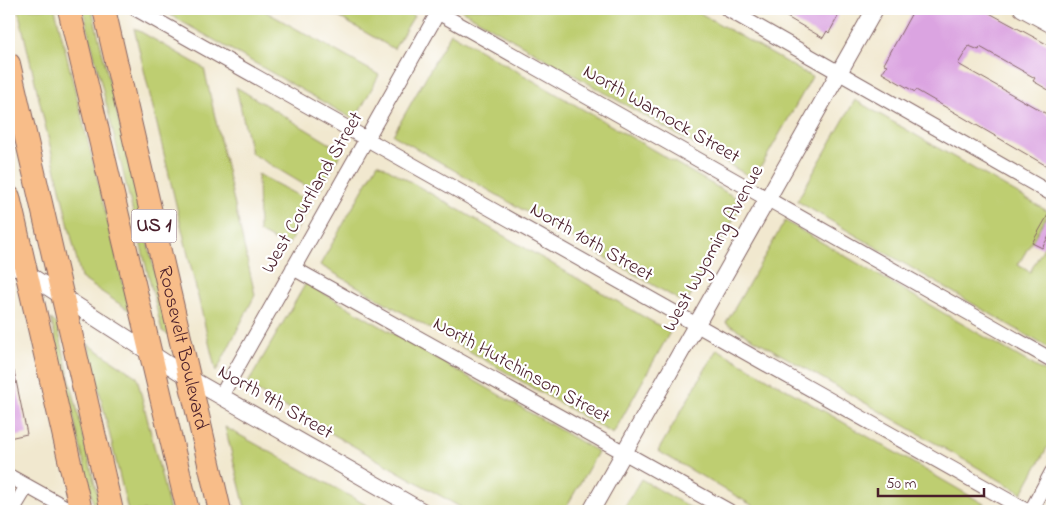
<svg xmlns="http://www.w3.org/2000/svg" width="1061" height="520" viewBox="0 0 1061 520" font-family="'Indie Flower',sans-serif">
  <style>
    .green { fill: #bece71; stroke: #84764e }
    .building { fill: #dba4e1 }
    .lines { fill: none; stroke-linecap: round; stroke-linejoin: round }
    .minor-casing { stroke: #846564; stroke-width: 16 }
    .tertiary-casing { stroke: #846564; stroke-width: 18 }
    .trunk-casing { stroke: #846564; stroke-width: 24 }
    .minor { stroke: #fff; stroke-width: 14 }
    .tertiary { stroke: #fff; stroke-width: 16 }
    .trunk { stroke: #f8bd89; stroke-width: 22 }
    .labels { text-anchor: middle; dominant-baseline: central; stroke-width: 4.5; stroke-linejoin: round; paint-order: stroke }
    .shield { fill: #fff; stroke: #80626b; stroke-width: 1 }
    .shield-label { font-size: 19px; font-weight: bold; fill: #4a1f2b }
    .street-label { font-size: 20px; fill: #4a1f2b; stroke: #fff }
  </style>
  <rect width="100%" height="100%" fill="#fff"/>
  <filter id="ink" filterUnits="userSpaceOnUse"><feTurbulence type="fractalNoise" baseFrequency=".02" numOctaves="2"/><feDisplacementMap in="SourceGraphic" scale="10" xChannelSelector="R" yChannelSelector="G"/><feConvolveMatrix kernelMatrix="1 2 1 2 8 2 1 2 1" color-interpolation-filters="sRGB"/></filter>
  <filter id="wash" filterUnits="userSpaceOnUse"><feTurbulence type="fractalNoise" baseFrequency=".0096" numOctaves="4" result="noise"/><feDisplacementMap in="SourceGraphic" scale="20" xChannelSelector="R" yChannelSelector="G"/><feGaussianBlur stdDeviation="1.12" result="paint"/><feColorMatrix in="noise" values="0 0 0 0 0 0 0 0 0 0 0 0 0 0 0 0 0 1.4 0 .05"/><feComposite in="paint" operator="in"/></filter>
  <g filter="url(#wash)">
    <rect width="100%" height="100%" fill="#f1e8cf"/>
    <path class="green" d="M18,9H55L130,311L81,278Z
      M83,9H92L170,336L162,331Z
      M173,9H261L379,75L355,120L170,15Z
      M325,9H401L414,16L394,49Z
      M462,9H693L812,77L754,179L461,10Z
      M134,28L204,68L255,295L216,372Z
      M451,33L743,202L686,304L393,135Z
      M236,87L342,151L318,193L251,153Z
      M855,100L1049,212L1018,265L1030,272L1052,233V350L797,201Z
      M378,163L670,332L613,434L320,265Z
      M258,174L312,203L287,247L259,232Z
      M785,221L1052,376V439L1022,493L726,323Z
      M306,283L598,452L564,511H467L247,385Z
      M51,319L57,324L101,511H95Z
      M88,344L137,377L170,511H128Z
      M717,349L996,511H762L658,451Z
      M225,427L377,511H246Z
      M641,479L696,511H622Z"/>
    <g id="blocks">
      <path class="building" d="M773,9H842L829,33L827,31L823,38Z
        M914,9H982L1052,47V92L1033,81L1035,78L980,47L979,50L969,46L958,64L1052,117V169L916,90L915,92L882,73L887,65L884,64Z
        M1052,208V231L1042,248L1032,243Z
        M9,371H14L27,434L9,438Z"/>
    </g>
  </g>
  <g filter="url(#ink)">
    <use href="#blocks" fill-opacity="0" stroke="#846564" stroke-width="1"/>
    <g class="lines">
      <g class="minor-casing">
        <path id="minor" d="M136,9L1027,511
          M432,9L1052,360
          M727,9L1052,194
          M1021,9L1052,26
          M293,268L729,511
          M221,396L440,9
          M9,476L72,511
          M12,511L27,486
          M1031,511L1052,472"/>
      </g>
      <g class="tertiary-casing">
        <path id="tertiary" d="M9,262L189,378L422,511
          M591,511L875,9"/>
      </g>
      <g class="trunk-casing">
        <g id="trunk">
          <path d="M69,9L188,511"/>
          <path id="s1" d="M104,9L220,511"/>
          <path d="M9,64L112,511"/>
          <path d="M9,197L81,511"/>
        </g>
      </g>
      <use href="#minor" class="minor"/>
      <use href="#tertiary" class="tertiary"/>
      <use href="#trunk" class="trunk"/>
    </g>
  </g>
  <g class="labels">
    <rect class="shield" x="131.5" y="209.5" width="45" height="33" rx="4"/>
    <g class="shield-label">
      <text x="154" y="226">US 1</text>
    </g>
    <g class="street-label">
      <text transform="translate(661 115) rotate(30)">North Warnock Street</text>
      <text transform="translate(313 193) rotate(-60)">West Courtland Street</text>
      <text transform="translate(591 243) rotate(30)">North 10th Street</text>
      <text transform="translate(714 249) rotate(-61)">West Wyoming Avenue</text>
      <text stroke="none"><textPath href="#s1" startOffset="348">Roosevelt Boulevard</textPath></text>
      <text transform="translate(521 371) rotate(29)">North Hutchinson Street</text>
      <text transform="translate(275 403) rotate(30)">North 9th Street</text>
    </g>
  </g>
  <rect width="1061" height="520" fill="none" stroke="#fff" stroke-width="30"/>
  <path d="M878 488v8h106v-8" fill="none" stroke="#4a1f2b" stroke-width="2.5"/>
  <text x="886" y="488" font-size="15" fill="#4a1f2b" stroke="#ffffff" stroke-width="4" paint-order="stroke">50 m</text>
</svg>
